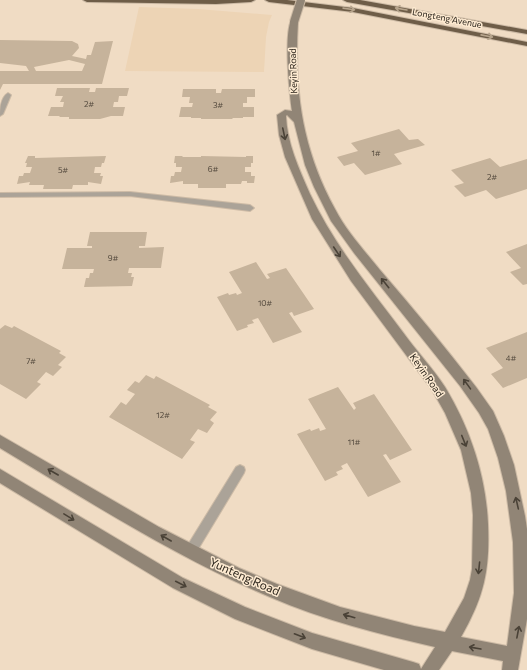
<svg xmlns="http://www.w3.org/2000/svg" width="527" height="670" viewBox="0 0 527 670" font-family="Commissioner,sans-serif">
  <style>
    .built { fill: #edd4b5 }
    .building { fill: #c6b39b; fill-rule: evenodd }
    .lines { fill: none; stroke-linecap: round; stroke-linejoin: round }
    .lane-casing { stroke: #cdbba6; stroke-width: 2 }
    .secondary-casing { stroke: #cdbba6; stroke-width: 2 }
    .highway-casing { stroke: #cdbba6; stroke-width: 2 }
    .lane { fill: #aba398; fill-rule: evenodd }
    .secondary { fill: #918576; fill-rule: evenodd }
    .highway { fill: #6e5d48; fill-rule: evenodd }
    .secondary-bridge-casing { stroke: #cdbba6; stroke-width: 10; stroke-linecap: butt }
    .secondary-bridge { stroke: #918576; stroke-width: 8 }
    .oneway { stroke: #b6a48c }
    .oneway2 { stroke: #4a4237 }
    .labels { text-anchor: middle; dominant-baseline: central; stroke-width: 3; stroke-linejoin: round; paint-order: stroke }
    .number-label { font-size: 8px; fill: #52483c }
    .far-street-label { font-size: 9px; fill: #2c251c; stroke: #fdead1 }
    .street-label { font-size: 10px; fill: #2c251c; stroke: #fdead1 }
    .near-street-label { font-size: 12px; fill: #2c251c; stroke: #fdead1 }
  </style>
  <rect width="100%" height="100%" fill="#f0dcc4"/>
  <path class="built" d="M139,7L198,9L272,15L269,22L266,37L264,72L125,71Z"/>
  <path class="building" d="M0,40L72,41L78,44L79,48L72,56L86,59L87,55H91L95,42L113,41L102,84H3L0,90V71H29L26,66L0,63ZM69,60L85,64L82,71H36L34,67Z
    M57,88H90L89,92H95L96,88H129L127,96H119L118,102H114L113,107H125L123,116H111L100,119H69V117H59L60,116H48L51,107H63L64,102H60L63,96H55Z
    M183,89H216V93H221L222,89H255V97H247V103H243V107H254V117H243V118H233L232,119H201V118H191V117H179L181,107H192L193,103H189L190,97H182Z
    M399,129L409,140L418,139L425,145L394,154L402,164L365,175L354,163L344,166L337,157L358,151L351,143Z
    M28,156H35V158L106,156L104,163H102L101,167H95L94,173H101L100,176H103L101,184L88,182V185H73L72,189H43L44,185H29L30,182L17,184L19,176H23L24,173H30L32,167H26L27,163H25Z
    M175,156H183L182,157H201V156L246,157V156H253V163H251V167H245V172H251V176H255L254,183H247V181H242L241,184H226V188H198V184H183V181L170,183L171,176H174L175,172H181L182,167H176V163H174Z
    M490,158L500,167L527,159V189L496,199L486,190L465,197L454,186L464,183L451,170Z
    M90,232H147L145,246H139V248L164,247L161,268H129L128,273H132L131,277H134L132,286L84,287L86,278H89L90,273H93L94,269H62L67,248H92V246H87Z
    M527,244V284L523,285L510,272L521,268L506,252Z
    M256,262L267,279L270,278L267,274L286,268L314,309L294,316L292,312L289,313L302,332L273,343L258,318L252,320L254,323L247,325L248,327L237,331L217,297L228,293L229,295L236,293L237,295L242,293L229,272Z
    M5,325L12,328L14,326L61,351L59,353L66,357L58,365L62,367L53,376L46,372L37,382L41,384L26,399L0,384V329Z
    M527,332V378L503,388L491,374L503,368L486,348Z
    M146,375L154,379L156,376L210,405L208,407L217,412L210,420L214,423L207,433L198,429L190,440L195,442L182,459L109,417L121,402L126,405L135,394L127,390L135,381L139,383Z
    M338,387L354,410L356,408L353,403L374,394L412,450L390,460L386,454L383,455L401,482L368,497L347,463L341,466L343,469L336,472L338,475L325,481L297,434L310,429L311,431L319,428L320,431L326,429L308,399Z"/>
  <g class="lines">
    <g class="lane-casing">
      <path id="lane" d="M8,93L11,95L3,114L0,116C0,108 1,97 8,93Z
        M130,192L250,205L254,208L250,211L130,196L0,197V193Z
        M240,465L244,467L245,470L244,473L194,556L190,558L186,556L184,552L186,548L236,467Z"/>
    </g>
    <g class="secondary-casing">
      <path id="secondary" d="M291,20H294L298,22C294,90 302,149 335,209C347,232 364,250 380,270C413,308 445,347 476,387L493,411L504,436L514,465L525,516L527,529V619L518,670H502L503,661L452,651L439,670H384L312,649L235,619L173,588L0,483V469L183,578L245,607L312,633L413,662L419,664L421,669L435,647C379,634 323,620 270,597C175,557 88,501 0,448V435L159,527L239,568L277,584L340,607L414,626L445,632L464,598L470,580L472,569L473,515L471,493L461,450L445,413L432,390L351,281L312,219L285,157L279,135L277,115L285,110L292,111C289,91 284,37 291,20ZM287,115L294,122L305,165L314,187L331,221L354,253L460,386L479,413L488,429L498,458L506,491L513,542L514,593L507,646L461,637C484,597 490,570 488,524C486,476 470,428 445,387C434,370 420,355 408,339C373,292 335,247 310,194C299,169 287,143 286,116Z"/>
    </g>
    <g class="highway-casing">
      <path id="highway" d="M83,0H255L251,2L216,4L87,2Z
        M265,0H287L353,8L527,42V46L353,12L269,2Z
        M343,0H360L527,30V34L347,2Z"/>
    </g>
    <use href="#lane" class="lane"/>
    <use href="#secondary" class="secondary"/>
    <use href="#highway" class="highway"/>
    <g class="secondary-bridge-casing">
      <path id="secondary-bridge" d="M294,22L301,0"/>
    </g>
    <use href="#secondary-bridge" class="secondary-bridge"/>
  </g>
  <defs><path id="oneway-shaft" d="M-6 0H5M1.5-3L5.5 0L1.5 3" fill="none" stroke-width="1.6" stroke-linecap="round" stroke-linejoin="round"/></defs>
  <g class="oneway">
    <use href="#oneway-shaft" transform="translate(349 9) rotate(8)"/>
    <use href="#oneway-shaft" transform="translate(401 9) rotate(-170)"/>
    <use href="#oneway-shaft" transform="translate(487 36) rotate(11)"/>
  </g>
  <g class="oneway2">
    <use href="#oneway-shaft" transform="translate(284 134) rotate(78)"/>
    <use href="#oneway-shaft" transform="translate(337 252) rotate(56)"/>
    <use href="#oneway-shaft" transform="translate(385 283) rotate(-129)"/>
    <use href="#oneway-shaft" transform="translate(467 384) rotate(-126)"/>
    <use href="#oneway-shaft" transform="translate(464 441) rotate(68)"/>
    <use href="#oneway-shaft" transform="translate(53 472) rotate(-150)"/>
    <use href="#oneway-shaft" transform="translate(517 503) rotate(-103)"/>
    <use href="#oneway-shaft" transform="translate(69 517) rotate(31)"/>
    <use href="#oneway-shaft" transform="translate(166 538) rotate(-150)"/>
    <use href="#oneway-shaft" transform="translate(479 568) rotate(96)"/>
    <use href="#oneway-shaft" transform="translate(181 584) rotate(27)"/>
    <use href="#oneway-shaft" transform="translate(349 616) rotate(-164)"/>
    <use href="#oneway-shaft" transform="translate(518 632) rotate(-79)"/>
    <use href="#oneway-shaft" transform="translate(300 636) rotate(21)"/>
    <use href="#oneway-shaft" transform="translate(475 648) rotate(-170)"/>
  </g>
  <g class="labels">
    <g class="number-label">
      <text x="89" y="104">2#</text>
      <text x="218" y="105">3#</text>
      <text x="376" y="153">1#</text>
      <text x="213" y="169">6#</text>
      <text x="63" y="170">5#</text>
      <text x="492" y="177">2#</text>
      <text x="113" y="258">9#</text>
      <text x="265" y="303">10#</text>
      <text x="511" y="358">4#</text>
      <text x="31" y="361">7#</text>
      <text x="163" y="415">12#</text>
      <text x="354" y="442">11#</text>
    </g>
    <g class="far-street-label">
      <text transform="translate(447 18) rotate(11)">Longteng Avenue</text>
      <text transform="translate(293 71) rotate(-92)">Keyin Road</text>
    </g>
    <g class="street-label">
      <text transform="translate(427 375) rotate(55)">Keyin Road</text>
    </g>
    <g class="near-street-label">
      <text transform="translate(245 576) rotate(24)">Yunteng Road</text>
    </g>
  </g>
</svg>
